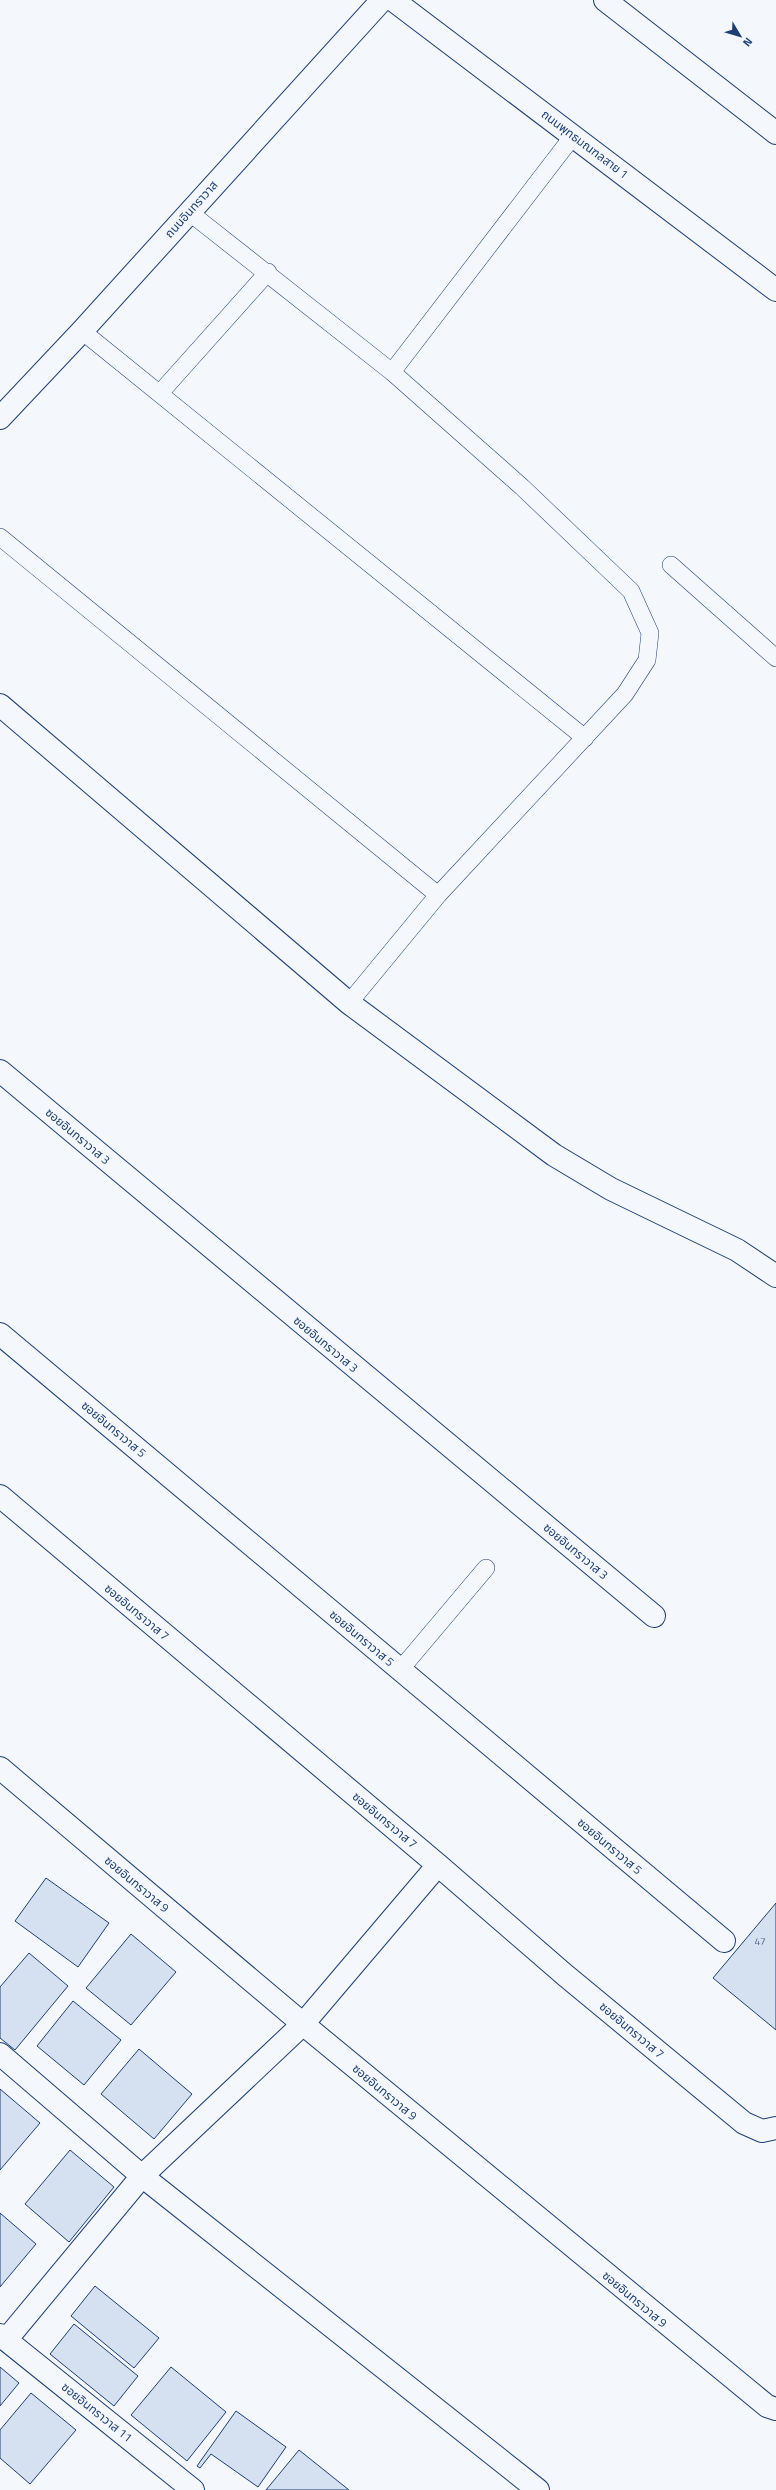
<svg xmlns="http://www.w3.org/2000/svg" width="776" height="2490" viewBox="0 0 776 2490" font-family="'Titillium Web','Noto Sans Thai',sans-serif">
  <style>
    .building { fill: #d5e0f0; stroke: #1d3f73 }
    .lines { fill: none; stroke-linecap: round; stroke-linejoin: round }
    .lane-casing { stroke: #1d3f73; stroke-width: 18 }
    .street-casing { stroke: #1d3f73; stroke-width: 24 }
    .secondary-casing { stroke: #1d3f73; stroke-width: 24 }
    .lane { stroke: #f4f7fb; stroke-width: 17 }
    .street { stroke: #f4f7fb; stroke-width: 22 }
    .secondary { stroke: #f4f7fb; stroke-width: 22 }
    .labels { text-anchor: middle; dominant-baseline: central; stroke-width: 3; stroke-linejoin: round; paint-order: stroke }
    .number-label { font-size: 10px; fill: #4b6792 }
    .street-label { font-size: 12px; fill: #1d3f73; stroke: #f4f7fb }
  </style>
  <rect width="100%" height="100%" fill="#f4f7fb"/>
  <path class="building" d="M46,1878L109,1923L78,1967L15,1921Z
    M776,1903V2030L713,1978Z
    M131,1934L176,1972L131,2025L86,1988Z
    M29,1953L68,1986L15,2050L0,2038V1987Z
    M73,2001L121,2040L84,2085L37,2046Z
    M139,2049L192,2094L154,2139L101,2094Z
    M0,2089L40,2123L0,2170Z
    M70,2150L114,2187L69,2242L25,2204Z
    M0,2213L36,2244L0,2287Z
    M95,2286L159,2338L134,2368L71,2316Z
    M74,2324L138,2376L114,2406L50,2354Z
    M0,2367L19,2383L0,2406Z
    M171,2367L226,2412L187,2461L131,2415Z
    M31,2393L76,2430L30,2484L0,2458V2430Z
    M236,2411L286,2447L258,2487L211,2454L200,2468L197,2466Z
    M299,2450L349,2490H266Z"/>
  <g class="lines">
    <g class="lane-casing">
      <path id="lane" d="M189,212L392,372L522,487L631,591L650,633L647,660L625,694L438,895L349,1003
        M82,331L585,738
        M392,372L573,136
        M160,393L268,272
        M0,537L438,895
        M671,565L776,658
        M400,1670L486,1568"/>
    </g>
    <g class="street-casing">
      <path id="street" d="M0,705L349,1003L554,1155L611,1189L737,1250L776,1276
        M0,1071L654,1616
        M0,1334L724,1941
        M0,1496L438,1865L565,1975L744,2123L762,2131L776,2128
        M0,1768L303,2024L767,2406L776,2409
        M0,2054L142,2176L538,2490
        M0,2335L193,2490
        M6,2340L142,2176L303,2024L438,1865"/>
    </g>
    <g class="secondary-casing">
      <path id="secondary" d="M393,0L776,290
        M605,0L776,133
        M0,418L82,331L382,0"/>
    </g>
    <use href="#lane" class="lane"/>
    <use href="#street" class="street"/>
    <use href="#secondary" class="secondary"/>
  </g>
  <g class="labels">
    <g class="number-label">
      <text x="760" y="1941">47</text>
    </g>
    <g class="street-label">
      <text transform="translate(585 144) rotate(37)">ถนนพุทธมณฑลสาย 1</text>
      <text transform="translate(191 209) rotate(-48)">ถนนอินทราวาส</text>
      <text transform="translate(78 1136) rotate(40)">ซอยอินทราวาส 3</text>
      <text transform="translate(326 1344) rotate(40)">ซอยอินทราวาส 3</text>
      <text transform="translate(114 1429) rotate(40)">ซอยอินทราวาส 5</text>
      <text transform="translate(576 1551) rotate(40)">ซอยอินทราวาส 3</text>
      <text transform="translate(137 1612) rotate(40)">ซอยอินทราวาส 7</text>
      <text transform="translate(362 1638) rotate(40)">ซอยอินทราวาส 5</text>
      <text transform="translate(385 1820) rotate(40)">ซอยอินทราวาส 7</text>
      <text transform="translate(610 1846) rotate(40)">ซอยอินทราวาส 5</text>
      <text transform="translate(137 1884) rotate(40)">ซอยอินทราวาส 9</text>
      <text transform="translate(632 2030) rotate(40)">ซอยอินทราวาส 7</text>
      <text transform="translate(385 2092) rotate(40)">ซอยอินทราวาส 9</text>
      <text transform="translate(635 2299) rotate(40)">ซอยอินทราวาส 9</text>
      <text transform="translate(97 2412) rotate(39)">ซอยอินทราวาส 11</text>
    </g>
  </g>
  <g transform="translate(740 36) rotate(128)" stroke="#f4f7fb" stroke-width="3" paint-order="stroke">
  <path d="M0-3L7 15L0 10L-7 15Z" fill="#1d3f73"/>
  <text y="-6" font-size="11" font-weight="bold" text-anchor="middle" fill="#1d3f73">N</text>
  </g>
</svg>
